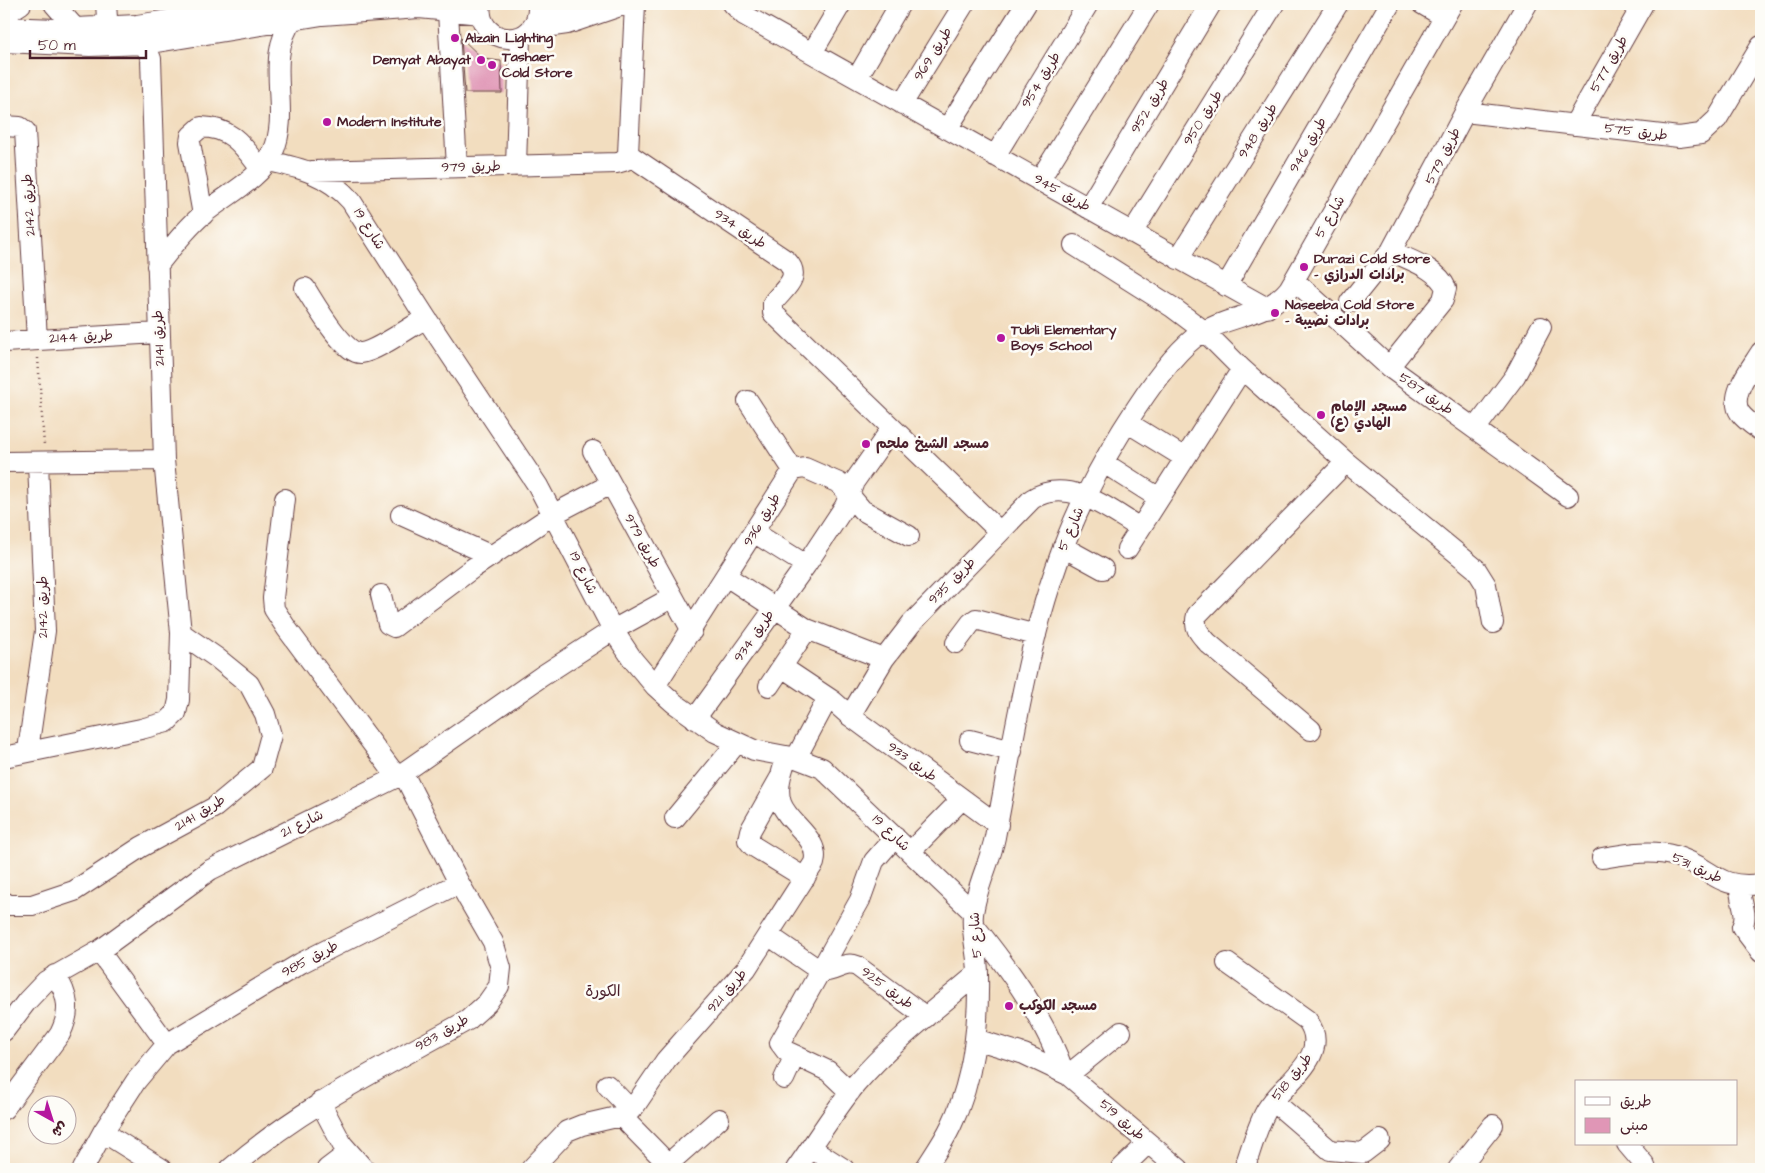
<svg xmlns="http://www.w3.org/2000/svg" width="1765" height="1173" viewBox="0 0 1765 1173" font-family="'Architects Daughter','Playpen Sans Arabic',sans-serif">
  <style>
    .building { fill: #e096b6 }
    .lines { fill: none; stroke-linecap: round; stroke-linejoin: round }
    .minor-casing { stroke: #633c41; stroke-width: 22 }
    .path { stroke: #633c41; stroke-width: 2.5; stroke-dasharray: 1 4; stroke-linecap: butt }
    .minor { stroke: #fff; stroke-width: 20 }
    .poi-dot { fill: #b5179e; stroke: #fdfcf7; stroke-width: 2 }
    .labels { text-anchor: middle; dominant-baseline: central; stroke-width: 5; stroke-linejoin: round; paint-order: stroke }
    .poi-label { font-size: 14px; font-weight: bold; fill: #4a1f2b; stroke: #fdfcf7; text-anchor: start }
    .street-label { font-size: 14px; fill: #4a1f2b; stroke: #fdfcf7 }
    .quarter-label { font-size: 16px; fill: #4a1f2b; stroke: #fdfcf7 }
  </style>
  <rect width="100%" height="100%" fill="#fdfcf7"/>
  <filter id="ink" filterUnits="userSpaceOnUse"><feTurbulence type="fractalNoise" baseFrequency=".02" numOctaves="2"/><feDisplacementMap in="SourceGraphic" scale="10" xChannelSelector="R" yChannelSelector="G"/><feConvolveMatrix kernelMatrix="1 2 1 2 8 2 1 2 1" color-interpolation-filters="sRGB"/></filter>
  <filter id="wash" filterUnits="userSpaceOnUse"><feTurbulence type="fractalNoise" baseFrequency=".0096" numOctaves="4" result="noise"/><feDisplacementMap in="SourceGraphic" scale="20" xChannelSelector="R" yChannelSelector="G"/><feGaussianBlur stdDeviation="1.12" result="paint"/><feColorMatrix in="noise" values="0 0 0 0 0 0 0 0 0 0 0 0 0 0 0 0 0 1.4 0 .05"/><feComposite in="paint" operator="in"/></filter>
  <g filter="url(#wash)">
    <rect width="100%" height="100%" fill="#f2ddbf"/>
    <g id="blocks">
      <path class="building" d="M461,38L483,59L501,61L502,93H465Z"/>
    </g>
  </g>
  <g filter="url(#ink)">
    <use href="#blocks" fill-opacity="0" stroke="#633c41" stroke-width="1"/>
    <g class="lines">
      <g class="minor-casing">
        <path id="minor" d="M54,4L75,28
          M481,4C474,46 541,53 538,4
          M538,4L569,11L591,12
          M733,4L744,15L1267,308
          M1422,4L1444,17
          M448,12L457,167
          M4,15L21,4
          M266,20L272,12L293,4
          M4,27L56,29L137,25L273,4
          M99,27L107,18L106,4
          M532,29L567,24L626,4
          M4,42L90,46L145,44L322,15L419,8L481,14
          M812,53L841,4
          M857,78L900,4
          M902,104L964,4
          M1465,112L1679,137L1701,134L1717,119L1761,46
          M1574,125L1643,4
          M4,126L20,127L25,131L37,339
          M947,129L1026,4
          M628,154L787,261C803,278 782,290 773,303V313L1000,532
          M628,154L635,4
          M995,156L1088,4
          M268,161C301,168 327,174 351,201L426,318L538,486L613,630L633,660L655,686L674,703L715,732L754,750L796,758L822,768L973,912
          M516,166L520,37
          M312,171L617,163L624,161L628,154
          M1039,181L1149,4
          M1088,208L1211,4
          M203,215L190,142L191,136L201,127C233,128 243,146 261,169
          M1132,233L1274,4
          M1074,245L1172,307L1204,331L1242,369L1346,462L1476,569L1486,585L1493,623
          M1178,259L1338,4
          M157,266C171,248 185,230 202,215C224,196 260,180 273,152C292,110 263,59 293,19
          M1294,280L1389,367L1568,496
          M1226,286L1390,4
          M305,288C314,302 344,355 361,353C375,352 412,326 426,318
          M1350,302L1391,251L1465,112L1527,4
          M4,342L158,333
          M1761,352C1752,367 1728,395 1740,413C1745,420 1754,426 1761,431
          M1389,367L1443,300L1446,288C1437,268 1411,261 1391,251
          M748,401L793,470
          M1128,423L1185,458
          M1476,428L1515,376L1541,327
          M593,451L692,631
          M4,462L164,460
          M1104,463L1159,498
          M285,499L273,598L274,609L287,629L397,777
          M401,515L492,556
          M755,533L806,565
          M1063,547L1103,569
          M1127,549L1242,369
          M726,576L807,629L884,659
          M381,595L388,624L394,627L473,568L554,514L611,484
          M956,643L971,623L976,619L1036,635
          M782,667L833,701L850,716L998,825
          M655,686L793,470L805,468L839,483L862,510L909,536
          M769,686L807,629
          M850,716L884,659L911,624L1032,499C1069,476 1108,509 1140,528
          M695,719L806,565L845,506L854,482L892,428
          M1311,730L1208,643C1200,634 1193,628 1197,615L1346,462
          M970,740L1012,751
          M28,750L45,631L38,462
          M4,757L141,729L167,722L176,713L179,700L181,633L164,460L151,59L145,44
          M796,758L828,698
          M780,778L750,831L748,840L753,846L805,878
          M675,818L736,744
          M910,852L962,799
          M1602,858C1626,854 1652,849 1675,856C1713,867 1715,890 1761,884
          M1740,886C1739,901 1749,913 1742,927L1761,952
          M4,902L9,905H32L74,891L141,847L215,807L262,768L271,735L265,714L249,684L217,658L181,633
          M973,924C1009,969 1045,1018 1064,1073
          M768,935L819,970C834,975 842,960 857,966L926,1017
          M99,951L167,1044
          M1227,963L1307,1020C1334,1056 1282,1083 1266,1111C1256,1129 1251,1150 1244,1169
          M4,1031L27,1001L46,981L99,951L210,870L397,777L542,676L613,630L673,597
          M975,1039L1024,1054L1068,1075L1179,1169
          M1068,1075L1121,1032
          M784,1079L795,1055
          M607,1085L631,1110
          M850,1092L828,1071L786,1051L780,1043L860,900L874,861L895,837
          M1273,1101L1330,1150L1363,1153L1380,1140
          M320,1102L342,1144L364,1169
          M4,1109L60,1034C71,1012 69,995 55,975
          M621,1116L673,1169
          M103,1132L162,1169
          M1627,1144L1644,1164L1646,1169
          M811,1148L844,1169
          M668,1164L719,1119
          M83,1169L103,1132L136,1081L167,1044L301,963L459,883
          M230,1169C301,1107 386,1066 468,1020L487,1003L499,986L501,968L493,942L459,883L403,773
          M327,1169L348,1153
          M531,1169L567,1131L582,1125L621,1116L634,1107L666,1060L746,969L814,863C821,838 788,824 781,803C776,787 782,771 787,756
          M796,1169C816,1141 834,1111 856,1084C892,1042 936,1009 978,973
          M925,1169C934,1155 944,1141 951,1126C974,1079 979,1026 978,974C978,954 971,934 973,914C976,887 990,863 995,837C1017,722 1033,603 1085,497C1107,453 1161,359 1201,333C1231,314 1265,318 1289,289L1452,4
          M1121,1169L1148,1143
          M1458,1169L1493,1125"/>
      </g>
      <path class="path" d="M38,358L44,445"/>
      <use href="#minor" class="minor"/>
    </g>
  </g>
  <g class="poi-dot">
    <circle cx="455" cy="38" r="5"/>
    <circle cx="481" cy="60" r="5"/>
    <circle cx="492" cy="65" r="5"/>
    <circle cx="327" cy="122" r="5"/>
    <circle cx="1304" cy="267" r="5"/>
    <circle cx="1275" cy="313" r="5"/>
    <circle cx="1001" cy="338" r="5"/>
    <circle cx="1321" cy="415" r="5"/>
    <circle cx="866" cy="444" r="5"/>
    <circle cx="1009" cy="1006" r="5"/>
  </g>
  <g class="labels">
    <g class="poi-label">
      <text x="465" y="38">Alzain Lighting</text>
      <text x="502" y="57">Tashaer<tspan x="502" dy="16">Cold Store</tspan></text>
      <text x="471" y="60" text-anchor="end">Demyat Abayat</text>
      <text x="337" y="122">Modern Institute</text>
      <text x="1314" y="259">Durazi Cold Store<tspan x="1314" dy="16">- برادات الدرازي</tspan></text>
      <text x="1285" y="305">Naseeba Cold Store<tspan x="1285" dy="16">- برادات نصيبة</tspan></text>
      <text x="1011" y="330">Tubli Elementary<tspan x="1011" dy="16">Boys School</tspan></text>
      <text x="1331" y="407">مسجد الإمام<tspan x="1331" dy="16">الهادي (ع)</tspan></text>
      <text x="876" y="444">مسجد الشيخ ملحم</text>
      <text x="1019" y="1006">مسجد الكوكب</text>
    </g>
    <g class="street-label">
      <text transform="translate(933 54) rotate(-58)">طريق 969</text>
      <text transform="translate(1609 64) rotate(-60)">طريق 577</text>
      <text transform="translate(1041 80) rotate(-59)">طريق 954</text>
      <text transform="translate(1150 106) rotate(-59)">طريق 952</text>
      <text transform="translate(1203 118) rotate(-58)">طريق 950</text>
      <text transform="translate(1258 131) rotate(-58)">طريق 948</text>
      <text transform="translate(1636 132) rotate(7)">طريق 575</text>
      <text transform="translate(1308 145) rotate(-60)">طريق 946</text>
      <text transform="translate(1443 156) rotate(-63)">طريق 579</text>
      <text transform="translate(471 167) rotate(-1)">طريق 979</text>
      <text transform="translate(1062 193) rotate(29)">طريق 945</text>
      <text transform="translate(29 205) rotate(-93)">طريق 2142</text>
      <text transform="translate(1330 217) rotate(-60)">شارع 5</text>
      <text transform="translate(369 229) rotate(58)">شارع 19</text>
      <text transform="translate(740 229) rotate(34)">طريق 934</text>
      <text transform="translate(81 337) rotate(-3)">طريق 2144</text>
      <text transform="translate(159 338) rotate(-92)">طريق 2141</text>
      <text transform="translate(1426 394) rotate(35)">طريق 587</text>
      <text transform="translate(762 520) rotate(-59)">طريق 936</text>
      <text transform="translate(1071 529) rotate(-67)">شارع 5</text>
      <text transform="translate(642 541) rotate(61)">طريق 979</text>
      <text transform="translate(583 573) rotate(64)">شارع 19</text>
      <text transform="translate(952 581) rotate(-45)">طريق 935</text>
      <text transform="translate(43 607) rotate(-90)">طريق 2142</text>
      <text transform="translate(754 636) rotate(-55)">طريق 934</text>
      <text transform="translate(912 762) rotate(36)">طريق 933</text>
      <text transform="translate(200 813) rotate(-31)">طريق 2141</text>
      <text transform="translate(302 824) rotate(-26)">شارع 21</text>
      <text transform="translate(891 833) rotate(44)">شارع 19</text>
      <text transform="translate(1697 868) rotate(25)">طريق 531</text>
      <text transform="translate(976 935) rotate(-93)">شارع 5</text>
      <text transform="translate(310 959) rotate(-28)">طريق 985</text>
      <text transform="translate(887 988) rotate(36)">طريق 925</text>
      <text transform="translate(727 991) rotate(-49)">طريق 921</text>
      <text transform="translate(442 1033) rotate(-30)">طريق 983</text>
      <text transform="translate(1292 1077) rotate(-51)">طريق 518</text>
      <text transform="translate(1122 1120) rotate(41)">طريق 519</text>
    </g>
    <g class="quarter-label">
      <text x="603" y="991">الكورة</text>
    </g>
  </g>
  <rect width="1765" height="1173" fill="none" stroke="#fdfcf7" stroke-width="20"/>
  <rect x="1575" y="1080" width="162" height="65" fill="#fdfcf7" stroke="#b5a4a5"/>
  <rect x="1585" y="1097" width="25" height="8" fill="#ffffff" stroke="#b5a4a5"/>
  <text x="1620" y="1106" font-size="15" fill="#4a1f2b">طريق</text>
  <rect x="1585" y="1118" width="25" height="15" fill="#e096b6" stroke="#b5a4a5"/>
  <text x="1620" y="1130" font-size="15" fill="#4a1f2b">مبنى</text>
  <g transform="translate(52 1120) rotate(141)"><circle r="24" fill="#fdfcf7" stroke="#b5a4a5"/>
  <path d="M0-4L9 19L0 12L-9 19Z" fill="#b5179e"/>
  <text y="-8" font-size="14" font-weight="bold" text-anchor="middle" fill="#4a1f2b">ش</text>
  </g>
  <path d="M30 50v8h116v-8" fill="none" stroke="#4a1f2b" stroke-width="2.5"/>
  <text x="38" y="50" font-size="15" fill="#4a1f2b" stroke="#fdfcf7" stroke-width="4" paint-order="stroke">50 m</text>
</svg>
